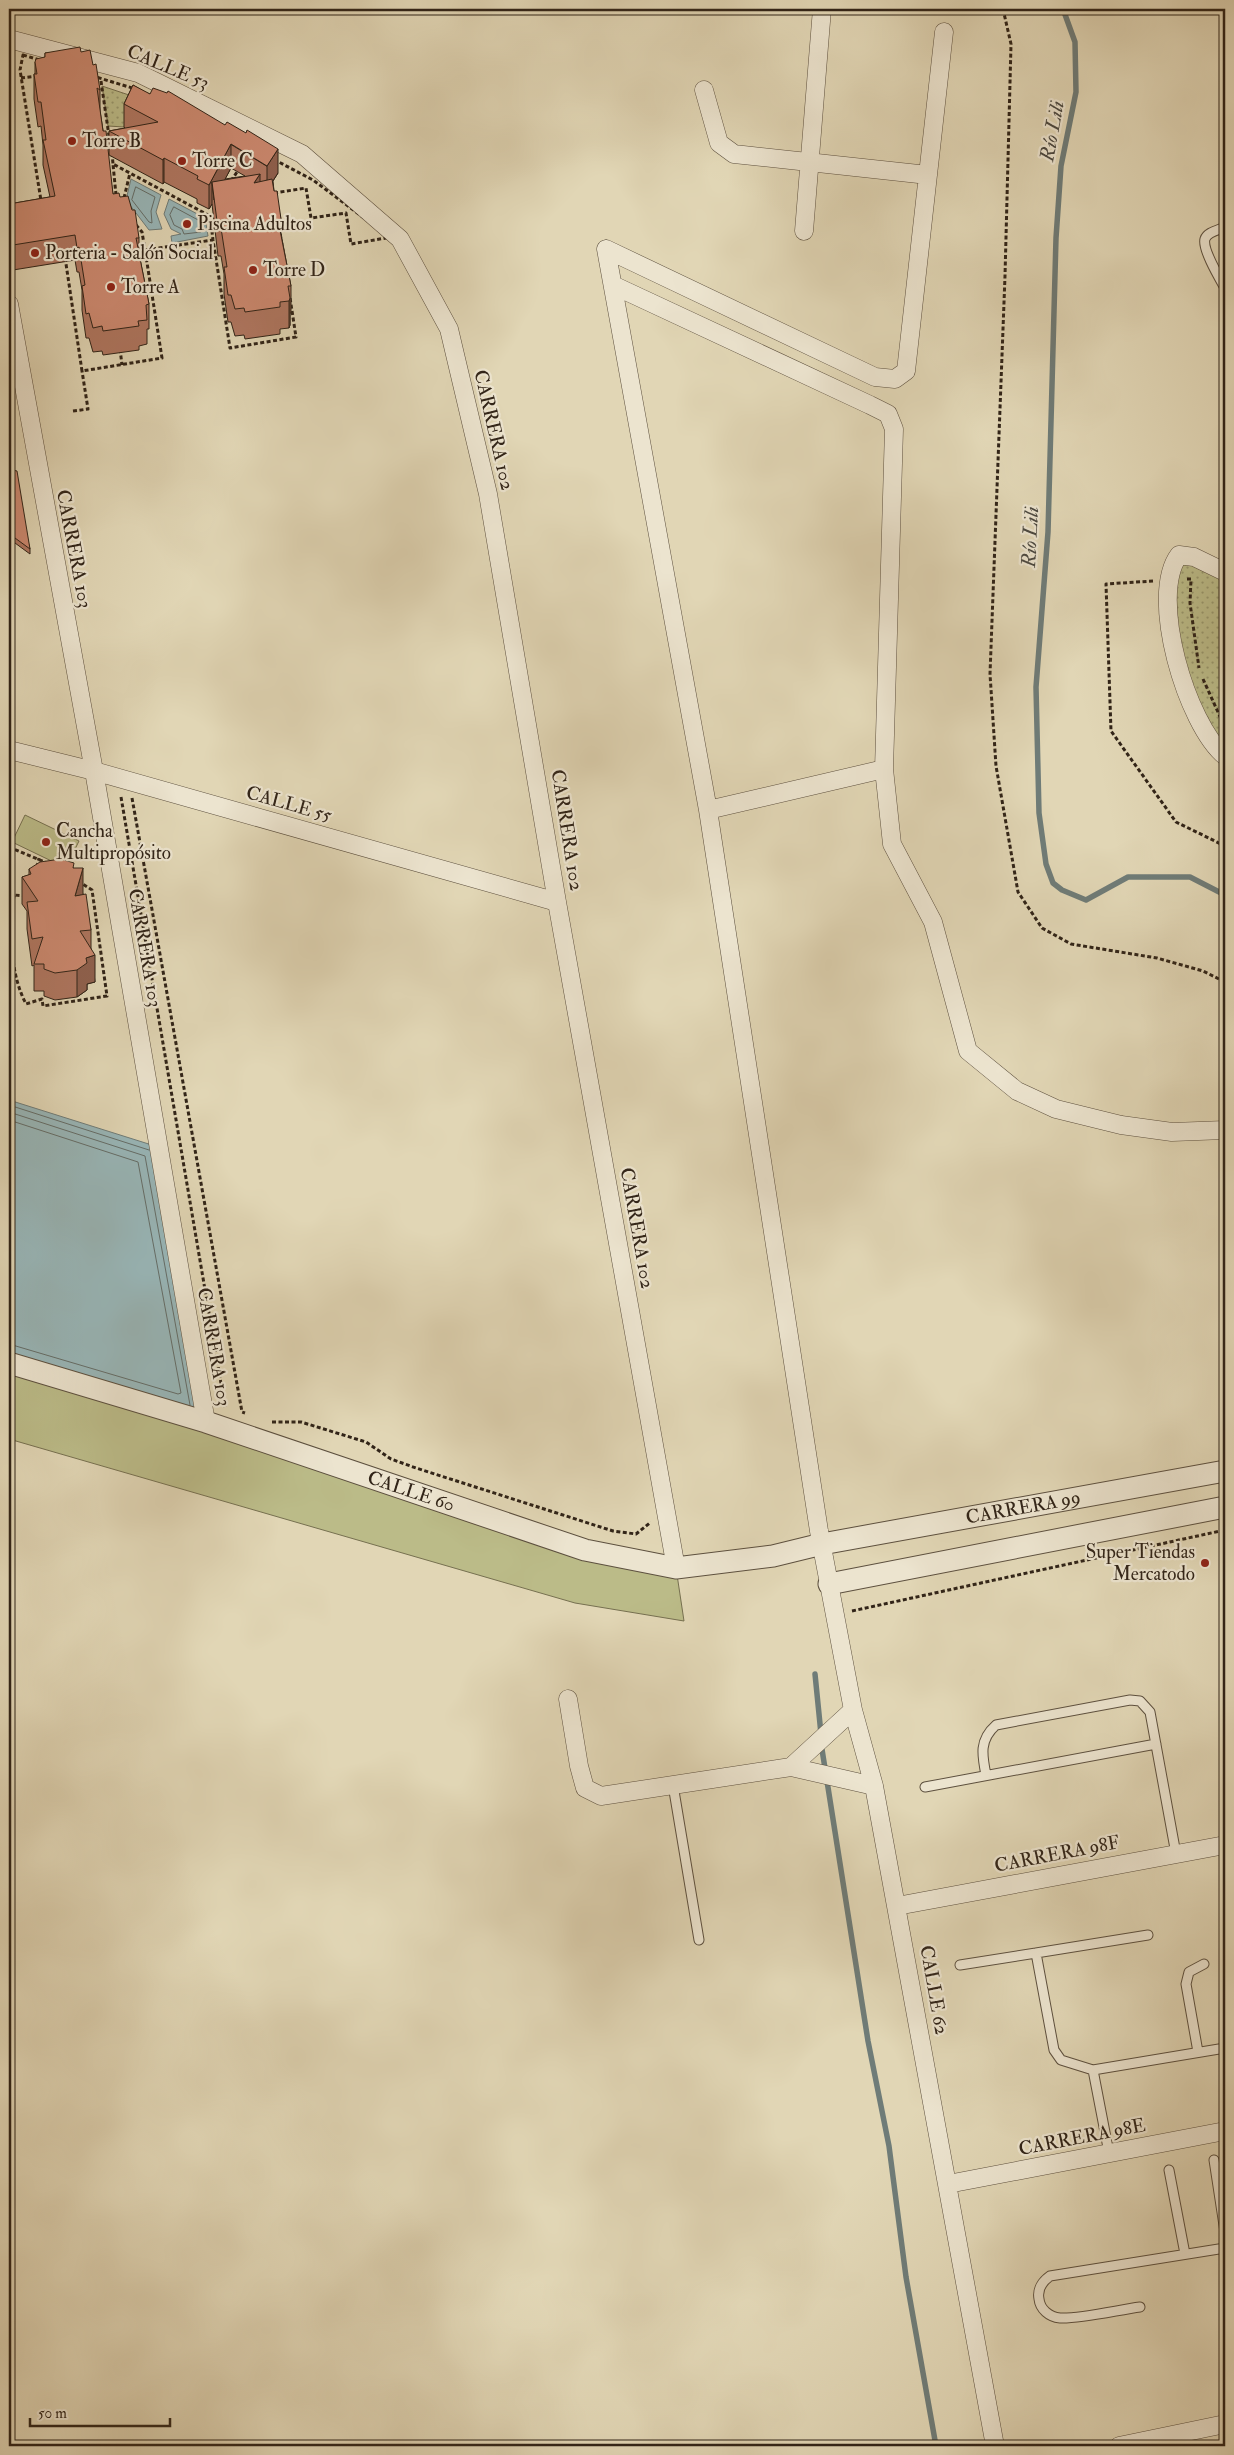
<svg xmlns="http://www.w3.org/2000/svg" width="1234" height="2455" viewBox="0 0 1234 2455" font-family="'IM FELL Double Pica',serif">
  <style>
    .grass { fill: #bb8; stroke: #767050 }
    .park { fill: url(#park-dots); stroke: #767050 }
    .water { fill: #98b6b8; stroke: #6f7c78 }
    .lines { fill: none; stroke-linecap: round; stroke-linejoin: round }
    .shore { stroke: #646d68; stroke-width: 1 }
    .stream { stroke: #6f7c78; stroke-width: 5.5 }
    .service-casing { stroke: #5d503f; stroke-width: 11 }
    .minor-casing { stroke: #5d503f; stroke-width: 19 }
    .tertiary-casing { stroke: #5d503f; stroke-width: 23 }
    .path { stroke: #312418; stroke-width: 3; stroke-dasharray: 4 2.5; stroke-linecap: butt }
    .service { stroke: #ece4cf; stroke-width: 9 }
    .minor { stroke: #ece4cf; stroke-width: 18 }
    .tertiary { stroke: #ece4cf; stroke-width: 21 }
    .wall { fill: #af7660; stroke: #312418; fill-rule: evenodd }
    .shaded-wall { fill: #8f604e; stroke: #312418 }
    .building { fill: #cc8970; stroke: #312418 }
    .poi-dot { fill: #8f2418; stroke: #ece4cf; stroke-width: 2 }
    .labels { text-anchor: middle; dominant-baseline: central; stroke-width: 4.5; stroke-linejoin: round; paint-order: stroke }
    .street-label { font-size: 19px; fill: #312418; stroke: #ece4cf }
    .poi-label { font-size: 19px; fill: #312418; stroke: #ece4cf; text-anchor: start }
    .water-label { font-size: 20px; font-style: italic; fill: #4b4840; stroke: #ece4cf }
  </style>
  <defs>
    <pattern id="park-dots" width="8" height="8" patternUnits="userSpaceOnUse" patternTransform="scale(1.25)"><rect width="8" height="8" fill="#bb8"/><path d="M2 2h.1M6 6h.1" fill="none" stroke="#99986e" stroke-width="1.8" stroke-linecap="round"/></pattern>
  </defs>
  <rect width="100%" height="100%" fill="#e1d6b5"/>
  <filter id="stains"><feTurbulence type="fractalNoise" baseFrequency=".004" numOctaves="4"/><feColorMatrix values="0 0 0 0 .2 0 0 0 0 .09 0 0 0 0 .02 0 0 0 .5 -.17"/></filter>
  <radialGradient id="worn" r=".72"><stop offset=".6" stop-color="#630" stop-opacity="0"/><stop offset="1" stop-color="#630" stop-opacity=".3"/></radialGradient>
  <path class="grass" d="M25,815L79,841L66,868L12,842Z
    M9,1363L676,1568L684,1621L575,1603L9,1439Z"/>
  <path class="park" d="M102,86L138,98L124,127L108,126Z
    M1179,555L1225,572V736L1218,750L1172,644Z"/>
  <path class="water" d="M131,179L161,195L156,212L162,229L149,230L126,200Z
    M169,199L205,218L208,236L172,243L171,236L181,234L171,229L164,214Z
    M9,1100L155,1146L206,1422L9,1363Z"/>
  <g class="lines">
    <path class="shore" d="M136,187L155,197L151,211L152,223L149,222L132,200Z
      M174,207L200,221L201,232L184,234L182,229L174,225L170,215Z
      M9,1105L149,1150
      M9,1112L145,1156L190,1405
      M9,1120L138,1162L181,1393L178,1394L9,1344"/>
    <path class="stream" d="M1063,9L1075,42L1076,92L1061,166L1056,238L1048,532L1036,687L1039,813L1046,864L1053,883L1062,890L1086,900L1128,877H1190L1225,895
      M815,1674L821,1734
      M821,1743L868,2041L889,2146L906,2277L936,2446"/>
    <g class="service-casing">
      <path id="service" d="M1225,227C1219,230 1207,232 1205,239C1202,249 1220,279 1225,288
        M986,1775C982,1755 979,1740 996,1725L1130,1700L1140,1701L1150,1712L1176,1854
        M673,1785L699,1940
        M925,1787L1156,1744
        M960,1965L1036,1953
        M1198,2052L1186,1984L1189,1972L1204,1964
        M1093,2070L1061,2060L1054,2050L1036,1953L1148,1935
        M1109,2153L1093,2070L1225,2048
        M1214,2160L1225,2232
        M1169,2170L1185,2254
        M1140,2307C1118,2310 1080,2319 1060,2318C1049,2317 1040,2309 1039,2299C1037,2289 1043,2281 1050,2276L1225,2248"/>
    </g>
    <g class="minor-casing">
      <path id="minor" d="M9,39L138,73L302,154L400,239L449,329L488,494L557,902L676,1568
        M704,90L719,143L734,154L928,175
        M804,231L822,9
        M606,249L708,810L819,1531L853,1710L874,1786L995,2446
        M606,249L875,377L895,379L906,371L944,32
        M615,286L870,405L888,414L894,429L884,769L708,810
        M9,304L94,771L206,1422
        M1225,572L1194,557L1179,555C1148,596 1187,725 1225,756
        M9,750L94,771L557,902
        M884,769L892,844L933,922L968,1051L1017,1091L1056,1109L1121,1125L1172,1132L1225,1130
        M568,1699L579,1766L585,1788L601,1796L791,1767L874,1786
        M791,1767L853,1710
        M897,1906L1225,1845
        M948,2184L1225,2131
        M1119,2446L1225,2424"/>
    </g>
    <g class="tertiary-casing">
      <g id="tertiary">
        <path id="s1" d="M9,1363L206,1422L585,1550L676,1568L773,1556L822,1544L1225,1471"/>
        <path d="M829,1584L1225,1507"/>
      </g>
    </g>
    <path class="path" d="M1003,9L1011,44L1005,276L990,674L996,766L1018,892L1042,928L1071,944L1157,958L1203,971L1225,982
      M23,55L139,90L193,117L313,180L383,232L386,238L351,244L346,213L311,218L306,188L274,193L296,337L230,348L213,240L145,250L162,358L82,371L59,217L51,211L43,213L20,70Z
      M21,78L37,76
      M101,81L109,136
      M112,153L113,164
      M231,181L237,172L239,173
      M116,195L113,164L210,216L213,240
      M124,198L130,173
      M136,225L142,232L145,250
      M120,349L122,365
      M73,411L88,409L82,371
      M9,436H10
      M1187,579H1191L1190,603L1199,668
      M1153,581L1106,584L1111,731L1176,822L1225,846
      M9,659V671
      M1203,679L1222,721
      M121,797L225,1407
      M132,798L242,1412L245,1413
      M9,847L47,863
      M37,867L39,858
      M26,896L14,895C10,931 9,971 26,1004L42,999L43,1006L107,996L92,890L81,883
      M9,1033V1038
      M272,1422H301L366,1442L391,1459L416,1468L613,1531L636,1534L651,1522
      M852,1611L1225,1530"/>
    <use href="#service" class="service"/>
    <use href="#minor" class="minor"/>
    <use href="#tertiary" class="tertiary"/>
  </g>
  <path class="wall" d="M81,52L93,65L100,90V111L113,194L120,197L139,238V254L149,304V329H147V344L139,346V350L103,355L102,351L93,352L89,338H86L82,310V290L79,272H77L75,260L13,270L9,243V204L50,197L43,165V145L41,126L38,127L34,99V74H35V62L45,58V53Z
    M133,85L278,173L273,181L274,191L281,219V234L291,286V313H290V325L289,328L280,329V334L245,339L244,335L235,336L231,322H228L224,294V274L221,256H218L212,204L209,209L197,203V199L164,182L163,184L109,155V131L125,128L124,127V104ZM231,168L245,176L225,179Z
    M9,469L30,549V554L15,543L10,544L9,533Z
    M74,868L83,894L91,930V948L95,982L87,984V990L77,997L55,1000L44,996V991H34V965L32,966L27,929V911L22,904V877L29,875V869Z"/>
  <path class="shaded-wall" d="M231,144V168L214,200L212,182V204L209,209V185Z
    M278,149V173L267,190V166Z
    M164,158V182L163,184V160Z
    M260,174V201L254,183Z
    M290,298V325L289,328V301Z
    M83,868V895L75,896Z
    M95,955V982L87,984V990L77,997V970L86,958Z"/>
  <path class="building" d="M80,47L81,52L90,50L93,65L96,64L100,90L97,88L103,131H106L113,194L119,193L120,197L128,196L132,210H135L139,238H136L149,304L146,305L147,320L138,321L139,326L103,331L102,326L93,328L89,313L86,314L82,286L85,285L79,247L77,248L75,235L13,245L9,219V204L55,196L43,140H46L41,102H38L34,74H37L35,62L36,59L45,57V53Z
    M133,85L150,94L153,88L167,93L168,91L225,125L227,122L246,133L247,130L278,149L267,166L231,144L209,185L197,179L198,176L164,158L163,160L109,131L158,122L124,104Z
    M260,174L254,183L272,179L274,191H277L281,219L278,220L291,286H288L290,298L289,301L280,302V307L245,312L244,308L235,309L231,295H228L224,267H227L221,228L218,229L212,182Z
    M9,469L17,471L30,549L15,538L10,539L9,528Z
    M61,859L74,863L73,868H83L75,896L86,894L91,930L80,931L95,955L86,958L87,963L77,970L55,973L44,969V964H34L43,937L32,939L27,902L38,901L22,877L31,874L29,869L40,862Z"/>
  <g class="poi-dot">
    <circle cx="72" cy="141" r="5"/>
    <circle cx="182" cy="161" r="5"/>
    <circle cx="187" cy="224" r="5"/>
    <circle cx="35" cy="253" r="5"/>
    <circle cx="253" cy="270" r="5"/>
    <circle cx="111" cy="287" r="5"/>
    <circle cx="46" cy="842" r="5"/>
    <circle cx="1205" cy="1563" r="5"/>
  </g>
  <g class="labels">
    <g class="street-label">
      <text transform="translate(168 67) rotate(23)">CALLE 53</text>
      <text transform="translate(494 430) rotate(77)">CARRERA 102</text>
      <text transform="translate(74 549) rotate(79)">CARRERA 103</text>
      <text transform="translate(289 804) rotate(16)">CALLE 55</text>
      <text transform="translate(567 830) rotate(81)">CARRERA 102</text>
      <text transform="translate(145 948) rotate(80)">CARRERA 103</text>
      <text transform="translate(637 1228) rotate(80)">CARRERA 102</text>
      <text transform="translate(214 1347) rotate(80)">CARRERA 103</text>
      <text stroke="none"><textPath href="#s1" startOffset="422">CALLE 60</textPath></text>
      <text stroke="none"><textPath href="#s1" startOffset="1051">CARRERA 99</textPath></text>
      <text transform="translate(1057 1854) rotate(-11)">CARRERA 98F</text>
      <text transform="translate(934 1990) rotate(80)">CALLE 62</text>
      <text transform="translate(1082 2137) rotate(-11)">CARRERA 98E</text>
    </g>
    <g class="poi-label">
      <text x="82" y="141">Torre B</text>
      <text x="192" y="161">Torre C</text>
      <text x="197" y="224">Piscina Adultos</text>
      <text x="45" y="253">Porteria - Salón Social</text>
      <text x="263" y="270">Torre D</text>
      <text x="121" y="287">Torre A</text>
      <text x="56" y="831">Cancha<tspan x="56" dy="22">Multipropósito</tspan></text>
      <text x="1195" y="1552" text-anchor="end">Super Tiendas<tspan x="1195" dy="22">Mercatodo</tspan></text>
    </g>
    <g class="water-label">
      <text transform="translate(1052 131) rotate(-80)">Río Lili</text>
      <text transform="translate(1030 537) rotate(-87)">Río Lili</text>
    </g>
  </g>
  <rect width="1234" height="2455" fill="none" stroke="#e1d6b5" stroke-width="30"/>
  <rect x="10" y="10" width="1214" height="2435" fill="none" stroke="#312418" stroke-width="2.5"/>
  <rect x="15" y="15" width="1204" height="2425" fill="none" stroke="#312418"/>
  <path d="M30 2418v8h140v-8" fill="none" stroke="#312418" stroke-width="2.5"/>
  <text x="38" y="2418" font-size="15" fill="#312418" stroke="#ece4cf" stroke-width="4" paint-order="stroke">50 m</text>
  <rect width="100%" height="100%" filter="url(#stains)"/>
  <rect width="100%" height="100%" fill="url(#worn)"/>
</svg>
